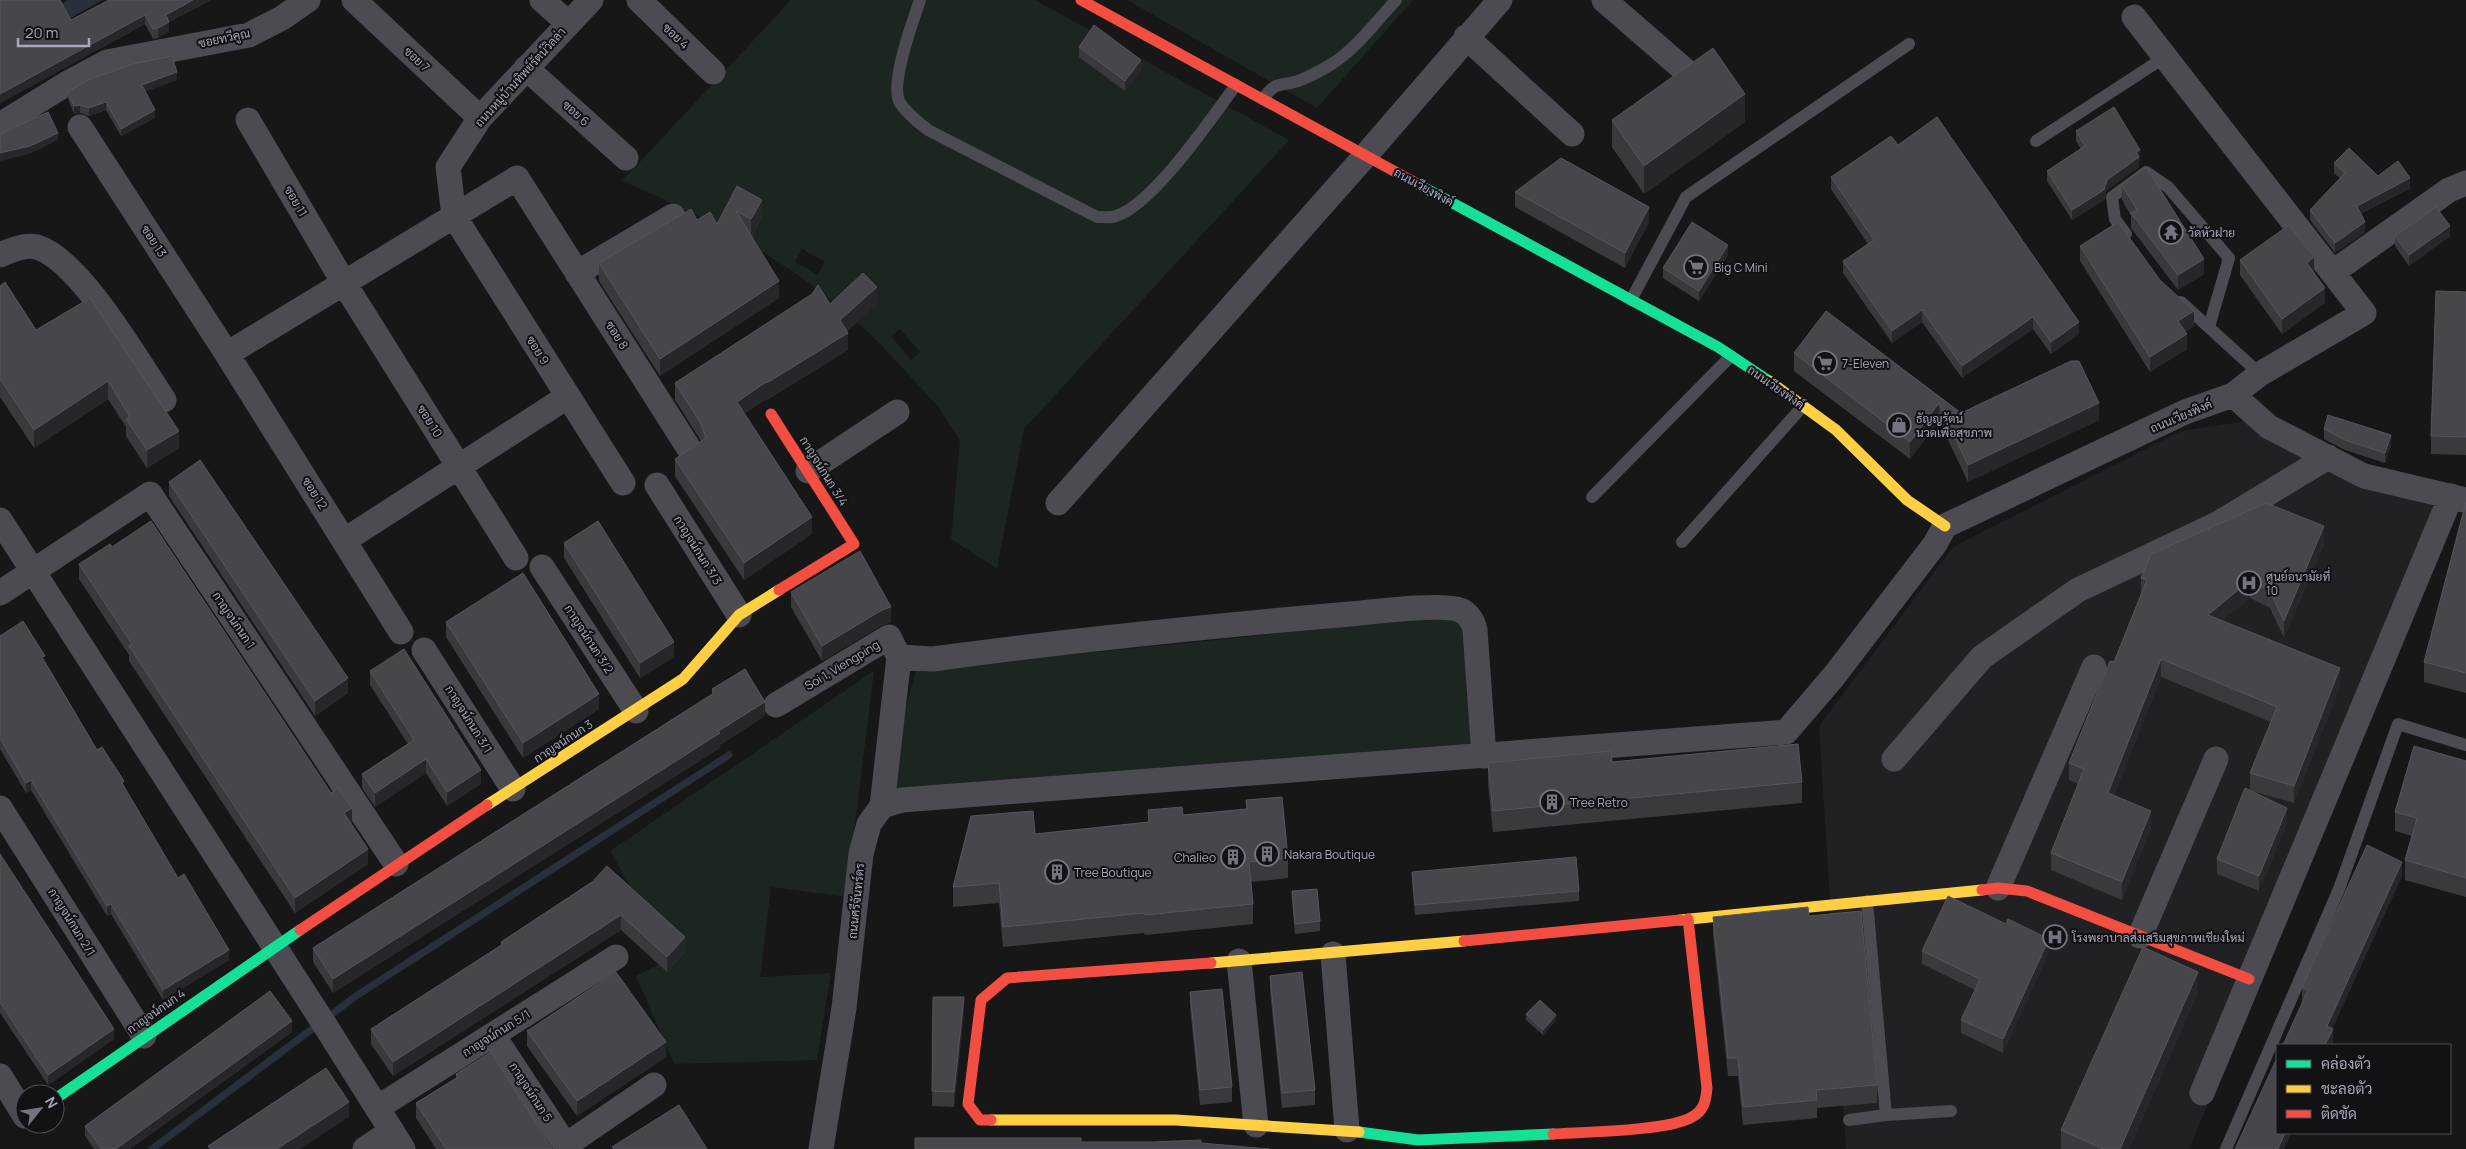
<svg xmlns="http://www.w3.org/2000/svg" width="2466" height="1149" viewBox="0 0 2466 1149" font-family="Manrope,Sarabun,sans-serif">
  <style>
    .built { fill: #212124 }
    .green { fill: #1d2520; fill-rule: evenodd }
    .water { fill: #292f3b }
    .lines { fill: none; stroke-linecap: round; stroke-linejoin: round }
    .stream { stroke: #292f3b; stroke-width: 7 }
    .lane { stroke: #4b4b51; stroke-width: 12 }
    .street { stroke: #4b4b51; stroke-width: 25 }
    .fast { stroke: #16e098; stroke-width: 11 }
    .slow { stroke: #ffcf43; stroke-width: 11 }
    .jam { stroke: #f24e42; stroke-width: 11 }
    .wall { fill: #3a3a3d }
    .shaded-wall { fill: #272729 }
    .building { fill: #46464b; stroke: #55555c }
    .labels { text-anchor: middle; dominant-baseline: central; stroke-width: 4; stroke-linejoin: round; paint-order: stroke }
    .street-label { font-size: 12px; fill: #a7a8ba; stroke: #121114 }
    .poi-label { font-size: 12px; fill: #a7a8ba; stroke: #121114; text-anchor: start }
  </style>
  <rect width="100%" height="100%" fill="#171718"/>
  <path class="built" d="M2248,421L2458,509L2189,1149H1846L1819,726L1953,547L2181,431Z"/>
  <path class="green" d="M791,0H1035L1289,140L1024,429L997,569L951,539L960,441L938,406C911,378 885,347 856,321C790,261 703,215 622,181ZM802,249L825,262L818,275L795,262ZM900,329L920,352L911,360L891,336Z
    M1127,0H1413L1317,108Z
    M1452,616L1468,633L1475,745L895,791L888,773L916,670Z
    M874,671L846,897L771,887L760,977L831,973L817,1060L674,1064L636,976L671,958L610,851Z"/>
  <path class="water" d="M68,0H102L0,59V40Z"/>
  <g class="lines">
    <path class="stream" d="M152,1149L356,996L729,755"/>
    <path class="lane" d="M920,0C913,21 889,85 900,103C907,114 918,122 928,130L1097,217C1102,217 1110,218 1116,216C1154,204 1212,117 1236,85
      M1263,99C1276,80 1280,87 1298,81C1309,77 1320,71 1330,65C1356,49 1376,22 1396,0
      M2036,141L2165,57
      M2126,234L2115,219L2112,197L2146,172L2168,187L2229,258L2209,327
      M1631,300L1686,197L1909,44
      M2181,302L2260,374
      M1592,497L1731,356
      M1682,542L1803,406
      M1867,901L1886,1115
      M1849,1120L1886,1115L1951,1111
      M2226,1149L2339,889L2398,724L2466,745"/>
    <path class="street" d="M354,0L480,118
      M542,0L568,23
      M591,0L480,118L448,167L454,216L623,483
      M639,0L713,72
      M1604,0L1688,73
      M2134,17L2364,313L2260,374L2233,395
      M1466,37L1572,134
      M526,68L626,158
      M248,120L344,283L516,558
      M0,125L66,84L107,62L249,35L282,18L308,0
      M80,127L227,354L401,632
      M0,255C11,250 25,244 37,247C80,260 138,362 164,400
      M2333,272L2449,190L2466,183
      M577,273L673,216
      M227,354L517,178L688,447
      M808,471L897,412
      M657,485L739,615
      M1058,503L1366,155L1500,0
      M0,520L321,1019L403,1149
      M345,540L567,397
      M542,567L636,711
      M0,593L150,494L396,864
      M424,650L513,789
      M899,657L933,659C1072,640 1211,626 1350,614C1371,612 1443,603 1460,610C1468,613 1473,621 1475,630L1484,756
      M776,705L889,637L899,657
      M1894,759L1982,657L2078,590L2219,523L2328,457
      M882,806L902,800L1786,732L1834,676L1935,544L1945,526L2185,412L2233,395L2269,427L2364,476L2466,500
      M0,808L144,1036
      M1998,888L2094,667
      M2140,936L2216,759
      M1333,954L1347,1130
      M1239,961L1256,1125
      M493,1035L568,1149
      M0,1076L25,1116
      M2202,1093L2451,496
      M377,1108L616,957
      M566,1145L654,1085
      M365,1149L392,1131
      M821,1149L844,1008L861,854L869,824L882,806L899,657"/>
    <path class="fast" d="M1423,187L1718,347L1769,381
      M55,1099L300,930
      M1359,1132L1418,1140L1553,1134"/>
    <path class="slow" d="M1769,381L1836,430L1907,500L1945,526
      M487,805L683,679L739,615L779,590
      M1680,920L1982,890
      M1211,963L1464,941
      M991,1120H1176L1359,1132"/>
    <path class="jam" d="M1081,0L1423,187
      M771,414L854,544L779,590
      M1982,890L1998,888L2027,891L2249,979
      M300,930L487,805
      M1464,941L1680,920
      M991,1120H980L968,1104L981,1000L1007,978L1211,963
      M1553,1134C1583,1132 1669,1131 1692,1117C1704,1111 1706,1100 1707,1088L1688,919"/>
  </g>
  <path class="wall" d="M0,0L71,20L109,0H211L169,22V31L158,38L153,39L145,24L0,103Z
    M1079,47L1141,70L1125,91L1079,57Z
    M177,80L145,91L155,118L121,136L106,110L89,116L80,113L74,114L68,99V92Z
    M1612,120L1745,122L1644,194L1612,147Z
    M2076,131L2140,160L2139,161V167L2107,190L2104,200L2072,220L2047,181V171L2081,149L2076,141Z
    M1898,145L2079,334L2051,354L2033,329L1962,378L1922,322L1892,343L1843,273V261L1868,244L1831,189V177Z
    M2334,163L2378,176L2410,188L2361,214L2365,232L2335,253L2310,220V210L2340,178L2334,173Z
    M2122,185L2204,274L2178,290L2131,228V216L2122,200Z
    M737,186L762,217L752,236L779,298L660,376L599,281V263L717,224Z
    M1515,192L1649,222L1625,268L1515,207Z
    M2395,236H2450L2409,266L2395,246Z
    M2080,246L2160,280L2194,326L2185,332L2187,349L2150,372L2080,261Z
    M1728,255L1699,301L1663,278V268Z
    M2240,260L2314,272L2325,303L2282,334L2240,275Z
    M0,286L36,330L90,298L179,448L147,468L126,436V427L108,399L34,448L0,397Z
    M2466,292V455L2431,454V436Z
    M830,304H877L847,331L848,350L770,398L763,401L744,414L812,534L744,580L675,476V459L701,441L675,400V383Z
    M1826,311L1961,413L2099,420L1968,482L1939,421L1910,459L1794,371V353Z
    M2324,429L2391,445L2385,463L2345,450L2324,439Z
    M169,482L348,693L315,716L169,496Z
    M2466,502V693L2424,682V662Z
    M564,543L674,657L640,678L564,558Z
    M2324,544L2284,638L2270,608L2250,598L2222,620L2340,686L2294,803L2251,791L2287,823L2259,891L2217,874V859L2250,791V773L2271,722L2161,677L2114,795L2151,828L2122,900L2051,870V853L2078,784L2069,780V763L2114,662L2141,593V578Z
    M112,547L331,793L352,823L351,824L368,864L295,913L129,661V655L79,579V564Z
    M791,592L891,622L882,625L822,661L791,607Z
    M446,622L599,709L523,758L446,637Z
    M0,636L45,662L97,750L124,787L178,878L229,960L163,1000L111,914L107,916L31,790L26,793L0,749Z
    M370,671L481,784L447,806L426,773L375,807L362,788V774L408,744L370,685Z
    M712,689L765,716L720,745V748L333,993L313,962V948L712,694Z
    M2466,761V897L2405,880V860L2412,836L2395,831V812Z
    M1612,762L1802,782V803L1493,832L1488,784V763Z
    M1246,800L1288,858V878L1251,882L1253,904V924L1145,935L1144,933L1003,947L999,903L953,907V887L1035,834L1148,822V810L1183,815L1246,809Z
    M0,854L114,1039L48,1085L0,1013Z
    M1412,872L1579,891V901L1415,915L1412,882Z
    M2402,876L2332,1028L2333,1044L2302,1002V987Z
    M592,882L685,952L667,972L621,930L393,1076L371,1044V1029L501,945V942Z
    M1292,891L1320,921V931L1295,934L1292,902Z
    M1809,916L1877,1085V1103L1817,1108V1118L1743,1125L1738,1076H1728L1713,935V917Z
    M1922,951L2049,952L2003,1053L1961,1033V1020L1975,990L1922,964Z
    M1270,976L1315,1090V1105L1282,1108L1270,991Z
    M1190,992L1232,1087V1102L1200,1105L1190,1007Z
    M2198,992L2129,1149H2061V1130Z
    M933,997L964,1012L954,1107L932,1106Z
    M1526,1014L1556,1020L1543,1035L1526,1020Z
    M527,1031L666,1057L577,1116L527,1046Z
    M292,1032L130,1149H94L85,1136V1126Z
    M456,1074L552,1149H436L416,1118V1103L456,1078Z"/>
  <path class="shaded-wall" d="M193,0H211L169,22V31L158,38V28L166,15Z
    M145,15V24L0,103V94Z
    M1141,60V70L1125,91V81Z
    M177,72V80L142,93V85Z
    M1745,94V122L1644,194V166Z
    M106,102V110L89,116V108Z
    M80,105V113L74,114V106Z
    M155,110V118L121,136V129Z
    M58,133V140L30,154L0,161V153Z
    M2140,150L2139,167L2107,190L2104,200L2072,220V210L2136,152Z
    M2410,178V188L2357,216V206Z
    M762,200V217L751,237V219Z
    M1649,207V222L1625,268V253Z
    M2365,222V232L2335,253V243Z
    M2450,226V236L2409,266V255Z
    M1728,245V255L1699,301V291Z
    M2314,257V272L2307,278V263Z
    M2204,259V274L2178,290V275Z
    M779,281V298L660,376V359Z
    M877,287V304L841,337L848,333V350L770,398L763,401L737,419V402L763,384L840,320Z
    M2325,288V303L2282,334V319Z
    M1922,310V322L1892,343V331Z
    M2194,311V326L2178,336V321Z
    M2033,317V329L1962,378V366Z
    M2079,322V334L2051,354V342Z
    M2187,334V349L2150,372V357Z
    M108,381V399L34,448V430Z
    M1939,403V421L1910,459V442Z
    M2099,403V420L1968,482V465Z
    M179,431V448L147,468V450Z
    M2391,435V445L2385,463V453Z
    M812,517V534L744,580V563Z
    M2324,526V544L2284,638V621Z
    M2250,580V598L2208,632V615Z
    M891,607V622L882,625L822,661V646L882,610Z
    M674,642V657L640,678V663Z
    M2161,659V677L2108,810V793Z
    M2340,668V686L2294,803V786Z
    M348,678V693L315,716V701Z
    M599,694V709L523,758V743Z
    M765,702V716L720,745V748L333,993V979Z
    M426,759V773L375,807V793Z
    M481,770V784L447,806V792Z
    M31,780V790L26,793V783Z
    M352,808V823L344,828V813Z
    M2287,808V823L2259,891V876Z
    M2151,811V828L2122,900V882Z
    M368,849V864L295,913V898Z
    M2402,862V876L2327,1041V1026Z
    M111,904V914L107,916V906Z
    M621,915V930L393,1076V1062Z
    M685,937V952L667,972V957Z
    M2049,939V952L2003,1053V1039Z
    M229,950V960L163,1000V990Z
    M2198,972V992L2129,1149H2120Z
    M964,997V1012L954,1107V1092Z
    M1556,1015V1020L1543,1035V1030Z
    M292,1021V1032L130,1149H116Z
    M114,1029V1039L48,1085V1075Z
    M2333,1029V1044L2332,1045H2325Z
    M666,1042V1057L577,1116V1101Z
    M349,1102V1117L300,1149H277Z
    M2285,1133H2292L2284,1149H2278Z"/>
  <path class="building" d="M0,0H60L71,20L109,0H193L166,15L169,22L158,28L153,29L145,15L0,94Z
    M1094,25L1141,60L1125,81L1079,47Z
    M1713,48L1745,94L1644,166L1612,120Z
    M172,56L177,72L142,85L155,110L121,129L106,102L89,108L80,105L74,106L68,92L88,80L133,64Z
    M2114,107L2140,150L2136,152L2139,157L2107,180L2104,190L2072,210L2047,171L2085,146L2076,131Z
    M48,112L58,133L30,146L0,153V134Z
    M1937,117L2079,322L2051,342L2033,317L1962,366L1922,310L1892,331L1843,261L1874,240L1831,177L1891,136L1898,145Z
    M2349,148L2378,176L2398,161L2410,178L2357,206L2365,222L2335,243L2310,210L2345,173L2334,163Z
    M1561,158L1649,207L1625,253L1515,192Z
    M2146,167L2204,259L2178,275L2131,213L2137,210L2122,185Z
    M737,186L762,200L751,219L736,211L779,281L660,359L599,263L691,209L697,220L710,212L717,224Z
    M2436,207L2450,226L2409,255L2395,236Z
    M1692,222L1728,245L1699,291L1663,268Z
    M2118,222L2160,280L2194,311L2178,321L2187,334L2150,357L2080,246Z
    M2289,225L2314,257L2307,263L2325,288L2282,319L2240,260Z
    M863,273L877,287L840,320L848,333L770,381L763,384L737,402L812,517L744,563L675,459L706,438L700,422L675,383L812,294L818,285L830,304Z
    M5,282L36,330L90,298L179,431L147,450L126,419L130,417L108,381L34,430L0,379V286Z
    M2436,291L2466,292V437L2431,436Z
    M1826,311L1961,413L2071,361H2079L2099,403L1968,465L1939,403L1910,442L1794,353Z
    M2328,415L2391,435L2385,453L2345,440L2324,429Z
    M200,460L348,678L315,701L169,482Z
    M2466,502V673L2424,662Z
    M2266,503L2324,526L2284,621L2270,591L2250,580L2208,615L2340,668L2294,786L2250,773L2277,707L2161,659L2108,793L2151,811L2122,882L2051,853L2084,769L2069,763L2110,661L2114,662L2147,580L2141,578L2151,554Z
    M151,521L331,793L338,788L352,808L344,813L368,849L295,898L129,646L132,644L79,564L110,544L112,547Z
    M598,521L674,642L640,663L564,543Z
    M860,551L891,607L882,610L822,646L791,592Z
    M523,573L599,694L523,743L446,622Z
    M23,621L45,656L42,657L97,750L102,747L124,781L122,783L178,878L184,874L229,950L163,990L111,904L107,906L31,780L26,783L0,738V636Z
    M404,649L481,770L447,792L426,759L375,793L362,774L414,740L370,671Z
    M745,669L765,702L718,731L720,733L333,979L313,948L714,693L712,689Z
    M1798,744L1802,782L1493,811L1488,763L1611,751L1612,762Z
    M2414,746L2466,761V878L2405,860L2417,818L2395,812Z
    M2245,788L2287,808L2259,876L2217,859Z
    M1282,797L1288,858L1249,862L1253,904L1145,915L1144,913L1003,927L999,883L953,887L971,816L1033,811L1035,834L1149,822L1148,810L1182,807L1183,815L1247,809L1246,800Z
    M2367,845L2402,862L2327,1026L2333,1029L2325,1045H2283L2308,990L2302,987Z
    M0,854L114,1029L48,1075L0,1002Z
    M1576,857L1579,891L1415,905L1412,872Z
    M607,866L685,937L667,957L621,915L393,1062L371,1029L503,944L501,942L592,882Z
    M1317,889L1320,921L1295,924L1292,891Z
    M1948,896L2006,924L2008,919L2049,939L2003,1039L1961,1020L1980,979L1922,951Z
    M1808,907L1809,916L1861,911L1877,1085L1816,1090L1817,1100L1743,1107L1738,1058H1728L1713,917Z
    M2143,947L2198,972L2120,1149H2103L2061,1130Z
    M616,972L666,1042L577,1101L527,1031Z
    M1302,972L1315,1090L1282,1093L1270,976Z
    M1222,989L1232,1087L1200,1090L1190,992Z
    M270,991L292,1021L116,1149H102L85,1126Z
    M933,997H964L954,1092L932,1091Z
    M1540,1000L1556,1015L1543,1030L1526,1014Z
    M491,1052L552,1149H446L416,1103L458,1077L456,1074Z
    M2277,1058V1133H2285L2278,1149H2235Z
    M326,1068L349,1102L277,1149H210L208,1146Z
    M679,1105L707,1149H614L612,1147Z
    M915,1138H1081V1142H1152L1201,1140V1143L1269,1149H915Z"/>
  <defs>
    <g id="temple-ring" transform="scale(1.25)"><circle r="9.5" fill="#121114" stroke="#757581" stroke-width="1.5"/><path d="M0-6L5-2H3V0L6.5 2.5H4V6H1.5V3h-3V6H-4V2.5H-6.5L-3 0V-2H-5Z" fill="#757581"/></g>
    <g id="supermarket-ring" transform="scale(1.25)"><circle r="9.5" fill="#121114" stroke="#757581" stroke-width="1.5"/><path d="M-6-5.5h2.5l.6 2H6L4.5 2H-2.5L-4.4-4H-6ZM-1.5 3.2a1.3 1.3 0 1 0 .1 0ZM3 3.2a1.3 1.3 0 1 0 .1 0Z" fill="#757581"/></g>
    <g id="shop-ring" transform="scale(1.25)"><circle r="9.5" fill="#121114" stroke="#757581" stroke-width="1.5"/><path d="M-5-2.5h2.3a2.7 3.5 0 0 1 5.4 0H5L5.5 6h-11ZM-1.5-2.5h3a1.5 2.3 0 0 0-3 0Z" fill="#757581"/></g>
    <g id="hospital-ring" transform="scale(1.25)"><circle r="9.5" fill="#121114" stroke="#757581" stroke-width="1.5"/><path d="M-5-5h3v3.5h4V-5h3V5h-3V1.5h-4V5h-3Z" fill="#757581"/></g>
    <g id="building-ring" transform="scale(1.25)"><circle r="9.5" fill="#121114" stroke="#757581" stroke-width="1.5"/><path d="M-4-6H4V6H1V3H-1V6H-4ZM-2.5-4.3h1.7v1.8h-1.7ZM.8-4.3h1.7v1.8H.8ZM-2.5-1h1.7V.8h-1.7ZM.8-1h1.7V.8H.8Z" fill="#757581"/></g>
  </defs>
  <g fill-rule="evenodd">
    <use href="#temple-ring" x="2171" y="232"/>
    <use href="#supermarket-ring" x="1696" y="267"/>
    <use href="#supermarket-ring" x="1825" y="363"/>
    <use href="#shop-ring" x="1899" y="425"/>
    <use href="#hospital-ring" x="2249" y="583"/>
    <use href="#building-ring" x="1552" y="802"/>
    <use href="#building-ring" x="1267" y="854"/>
    <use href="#building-ring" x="1233" y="857"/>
    <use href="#building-ring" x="1057" y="872"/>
    <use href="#hospital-ring" x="2055" y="937"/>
  </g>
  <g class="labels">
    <g class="street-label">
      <text transform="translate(676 36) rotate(44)">ซอย 4</text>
      <text transform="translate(224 38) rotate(-12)">ซอยทวีคูณ</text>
      <text transform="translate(417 59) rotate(43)">ซอย 7</text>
      <text transform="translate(520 77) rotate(-48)">ถนนหมู่บ้านทิพย์รัตน์วิลล่า</text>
      <text transform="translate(576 113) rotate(42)">ซอย 6</text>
      <text transform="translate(1424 187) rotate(29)">ถนนเวียงพิงค์</text>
      <text transform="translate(296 201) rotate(60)">ซอย 11</text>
      <text transform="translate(154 241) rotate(57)">ซอย 13</text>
      <text transform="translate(617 335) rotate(57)">ซอย 8</text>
      <text transform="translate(538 350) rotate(58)">ซอย 9</text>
      <text transform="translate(1776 387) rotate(35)">ถนนเวียงพิงค์</text>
      <text transform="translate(2181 416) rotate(-23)">ถนนเวียงพิงค์</text>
      <text transform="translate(430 421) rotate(58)">ซอย 10</text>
      <text transform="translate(824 471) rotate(58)">กาญจน์กนก 3/4</text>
      <text transform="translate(315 493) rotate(58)">ซอย 12</text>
      <text transform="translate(698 550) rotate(58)">กาญจน์กนก 3/3</text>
      <text transform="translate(234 620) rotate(56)">กาญจน์กนก 1</text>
      <text transform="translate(589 639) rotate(57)">กาญจน์กนก 3/2</text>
      <text transform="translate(842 665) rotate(-31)">Soi 1, Viengping</text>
      <text transform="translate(469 719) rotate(58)">กาญจน์กนก 3/1</text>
      <text transform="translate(563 741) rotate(-33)">กาญจน์กนก 3</text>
      <text transform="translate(856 901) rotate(-84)">ถนนศรีจันทร์ดร</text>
      <text transform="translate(72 922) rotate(58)">กาญจน์กนก 2/1</text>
      <text transform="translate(156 1011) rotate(-35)">กาญจน์กนก 4</text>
      <text transform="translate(496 1033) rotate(-32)">กาญจน์กนก 5/1</text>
      <text transform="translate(531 1092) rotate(57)">กาญจน์กนก 5</text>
    </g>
    <g class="poi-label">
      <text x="2188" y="232">วัดหัวฝาย</text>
      <text x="1714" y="267">Big C Mini</text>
      <text x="1842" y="363">7-Eleven</text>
      <text x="1916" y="418">ธัญญรัตน์<tspan x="1916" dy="14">นวดเพื่อสุขภาพ</tspan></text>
      <text x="2266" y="576">ศูนย์อนามัยที่<tspan x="2266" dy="14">10</tspan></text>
      <text x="1570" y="802">Tree Retro</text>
      <text x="1284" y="854">Nakara Boutique</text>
      <text x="1216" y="857" text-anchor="end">Chalieo</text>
      <text x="1074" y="872">Tree Boutique</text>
      <text x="2072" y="937">โรงพยาบาลส่งเสริมสุขภาพเชียงใหม่</text>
    </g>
  </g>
  <rect x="2276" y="1044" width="175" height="90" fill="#121114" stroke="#4e4d56"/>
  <rect x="2286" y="1060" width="25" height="8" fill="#16e098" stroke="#4e4d56"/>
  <text x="2321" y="1069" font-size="15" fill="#a7a8ba">คล่องตัว</text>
  <rect x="2286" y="1085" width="25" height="8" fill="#ffcf43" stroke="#4e4d56"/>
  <text x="2321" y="1094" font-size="15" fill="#a7a8ba">ชะลอตัว</text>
  <rect x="2286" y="1110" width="25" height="8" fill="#f24e42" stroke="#4e4d56"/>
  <text x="2321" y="1119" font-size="15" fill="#a7a8ba">ติดขัด</text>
  <g transform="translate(40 1109) rotate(60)"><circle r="24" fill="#121114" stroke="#4e4d56"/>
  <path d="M0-4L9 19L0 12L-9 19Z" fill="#757581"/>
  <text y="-8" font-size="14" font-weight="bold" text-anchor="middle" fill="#a7a8ba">N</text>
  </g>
  <path d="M18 38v8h71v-8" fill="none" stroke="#a7a8ba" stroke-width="2.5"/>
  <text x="25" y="38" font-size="15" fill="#a7a8ba" stroke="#121114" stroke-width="4" paint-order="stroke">20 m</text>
</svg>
